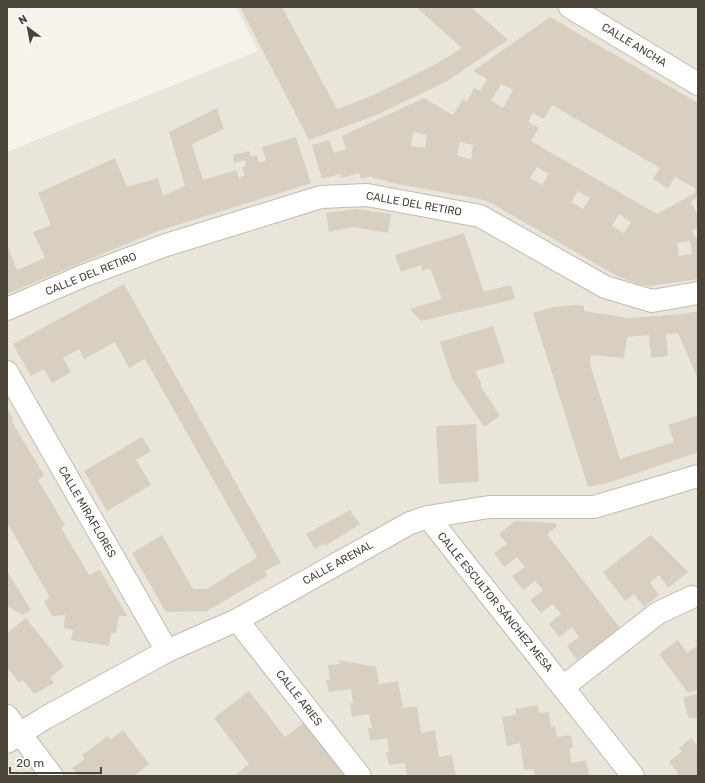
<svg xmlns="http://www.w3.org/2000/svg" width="705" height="783" viewBox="0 0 705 783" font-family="Rubik,sans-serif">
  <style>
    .residential { fill: #eae5da }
    .building { fill: #d8cfc1; fill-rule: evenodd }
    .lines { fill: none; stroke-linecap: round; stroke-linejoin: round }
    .minor-casing { stroke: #c2bbae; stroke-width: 24 }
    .minor { stroke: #fff; stroke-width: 22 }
    .labels { text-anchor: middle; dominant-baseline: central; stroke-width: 3; stroke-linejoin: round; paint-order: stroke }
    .street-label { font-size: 11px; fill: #4b4439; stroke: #fff }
  </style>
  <rect width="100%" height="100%" fill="#f6f3ec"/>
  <path class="residential" d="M236,7H698V776H7V152L258,51Z"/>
  <path class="building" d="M240,7H282L337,109L369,97L436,64L462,48L416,7H471L508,40L447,81L379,114L309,140Z
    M550,17L698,103V197L691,202L698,215V228L692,231L698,241V279L651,286L637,284L617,276L491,203L480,199L387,182L388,181L373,178L372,176L361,179L359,173L341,178L340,174L322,179L312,145L329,140L334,153L346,149L342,136L424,98L453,115L463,99L467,101L474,88L480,91L487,79L473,71ZM501,84L513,90L503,108L491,101ZM552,105L660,168L653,179L668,189L675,177L695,188V193L657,214L531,141L539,128L528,122L533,113L544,119ZM413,132L427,135L425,148L411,146ZM460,142L473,145L471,159L457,156ZM537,167L549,174L542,185L530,178ZM578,191L590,198L583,209L571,202ZM619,214L631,222L624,233L612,226ZM690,241L692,254L679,256L677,243Z
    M217,108L224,129L192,144L203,180L236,170L239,178L245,175L242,167L246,166L245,160L234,163L233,155L249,151L251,157L257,155L259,163L266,160L262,147L296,137L311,183L155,232L7,294V245L17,270L45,258L33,232L51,225L38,193L115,158L127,187L158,178L163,196L185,186L169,132Z
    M356,209L391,214L388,233L353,227L329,232L326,213Z
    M464,233L484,292L511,285L515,299L421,321L410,309L442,299L430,268L423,271L421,265L401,272L395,255Z
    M124,284L281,563L265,571L267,576L207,611L166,612L132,553L162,535L193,589H207L257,557L145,359L129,368L115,342L84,359L79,349L63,358L71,372L52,383L44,369L31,376L13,344Z
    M577,305L584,306V311L629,318L683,314L698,311V379L678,333L666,334L668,356L651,358L649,335L627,337L624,358L591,355L590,364L620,459L674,442L668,425L698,415V452L608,483L588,487L533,313L553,307Z
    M493,326L505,363L475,371L482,385H480L500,416L484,427L452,379L440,342Z
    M7,408L13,419L11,420L44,475L38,480L65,525L61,528L89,575L100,570L127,616H119L116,633H111L109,646L71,640L73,630L64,628L65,615L52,616L44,601L50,598L7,522Z
    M476,424L479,482L439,484L436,426Z
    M142,437L151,451L136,460L151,485L107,511L84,471Z
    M350,510L360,524L325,546L324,543L315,549L306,534Z
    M515,521L555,523L557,526L547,534L620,628L577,660L567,646L579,637L572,627L559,637L549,624L561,614L553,604L541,613L530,600L543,590L535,581L523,590L512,576L525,567L517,557L504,567L494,553L507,544L499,534Z
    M651,535L688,572L668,588L659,575L650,582L659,595L644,607L634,594L625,601L603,572Z
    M7,571L31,610L23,615L7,606Z
    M26,618L64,666L50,678L54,683L34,694L23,680L19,683L7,667V633Z
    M698,639V690L688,693L659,654L678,640L687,653L698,645L695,641Z
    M339,660L376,667L379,684L398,681L403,708L417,706L421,733L435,730L439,757L452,755L456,776H407L405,763L389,765L386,753L389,752L387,738L370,741L368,728H372L369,714L352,717L350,703H353L351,689L329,692L326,680H330L328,665L340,664Z
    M249,691L285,737L306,721L348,776H234L249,764L214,718Z
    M698,694V719L688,717L683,697Z
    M538,705L539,713L549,712L551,727L555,726L557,737L571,735L573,748H570L571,763L586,760L589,774L592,776H535L534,769L524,770L520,743L507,746L502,717L516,715L515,709Z
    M123,730L149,764L134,776H78L72,768L85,759L82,755L108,736L110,740Z
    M691,738L698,746V776H677L676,774L678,773L669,762L682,751L679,748Z"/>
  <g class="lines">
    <g class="minor-casing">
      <path id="minor" d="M570,7L698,84
        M7,309L83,276L166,245L321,197L367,195L480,216L605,287L652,301L698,293
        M7,372L167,651
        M428,517L633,776
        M237,620L360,776
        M563,687L658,613L692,597
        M7,716L52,776
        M7,742L45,718L167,651L237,620L410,523L428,517L489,507H594L698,476"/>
    </g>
    <use href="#minor" class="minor"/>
  </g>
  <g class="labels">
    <g class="street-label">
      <text transform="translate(634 45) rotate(31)">CALLE ANCHA</text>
      <text transform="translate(414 204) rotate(10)">CALLE DEL RETIRO</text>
      <text transform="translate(91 274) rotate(-22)">CALLE DEL RETIRO</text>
      <text transform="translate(87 512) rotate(60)">CALLE MIRAFLORES</text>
      <text transform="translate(338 563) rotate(-29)">CALLE ARENAL</text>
      <text transform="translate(495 602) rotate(51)">CALLE ESCULTOR SÁNCHEZ MESA</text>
      <text transform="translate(299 698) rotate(52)">CALLE ARIES</text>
    </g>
  </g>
  <rect width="705" height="783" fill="none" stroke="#4b4439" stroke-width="16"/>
  <g transform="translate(28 28) rotate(328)" stroke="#ffffff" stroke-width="3" paint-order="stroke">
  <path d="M0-3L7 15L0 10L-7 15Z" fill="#4b4439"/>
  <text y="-6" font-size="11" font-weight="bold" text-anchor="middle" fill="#4b4439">N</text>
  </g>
  <path d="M10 767v6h91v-6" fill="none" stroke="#4b4439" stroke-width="2"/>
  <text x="16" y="767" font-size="12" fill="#4b4439" stroke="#ffffff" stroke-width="3" paint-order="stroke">20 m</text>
</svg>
